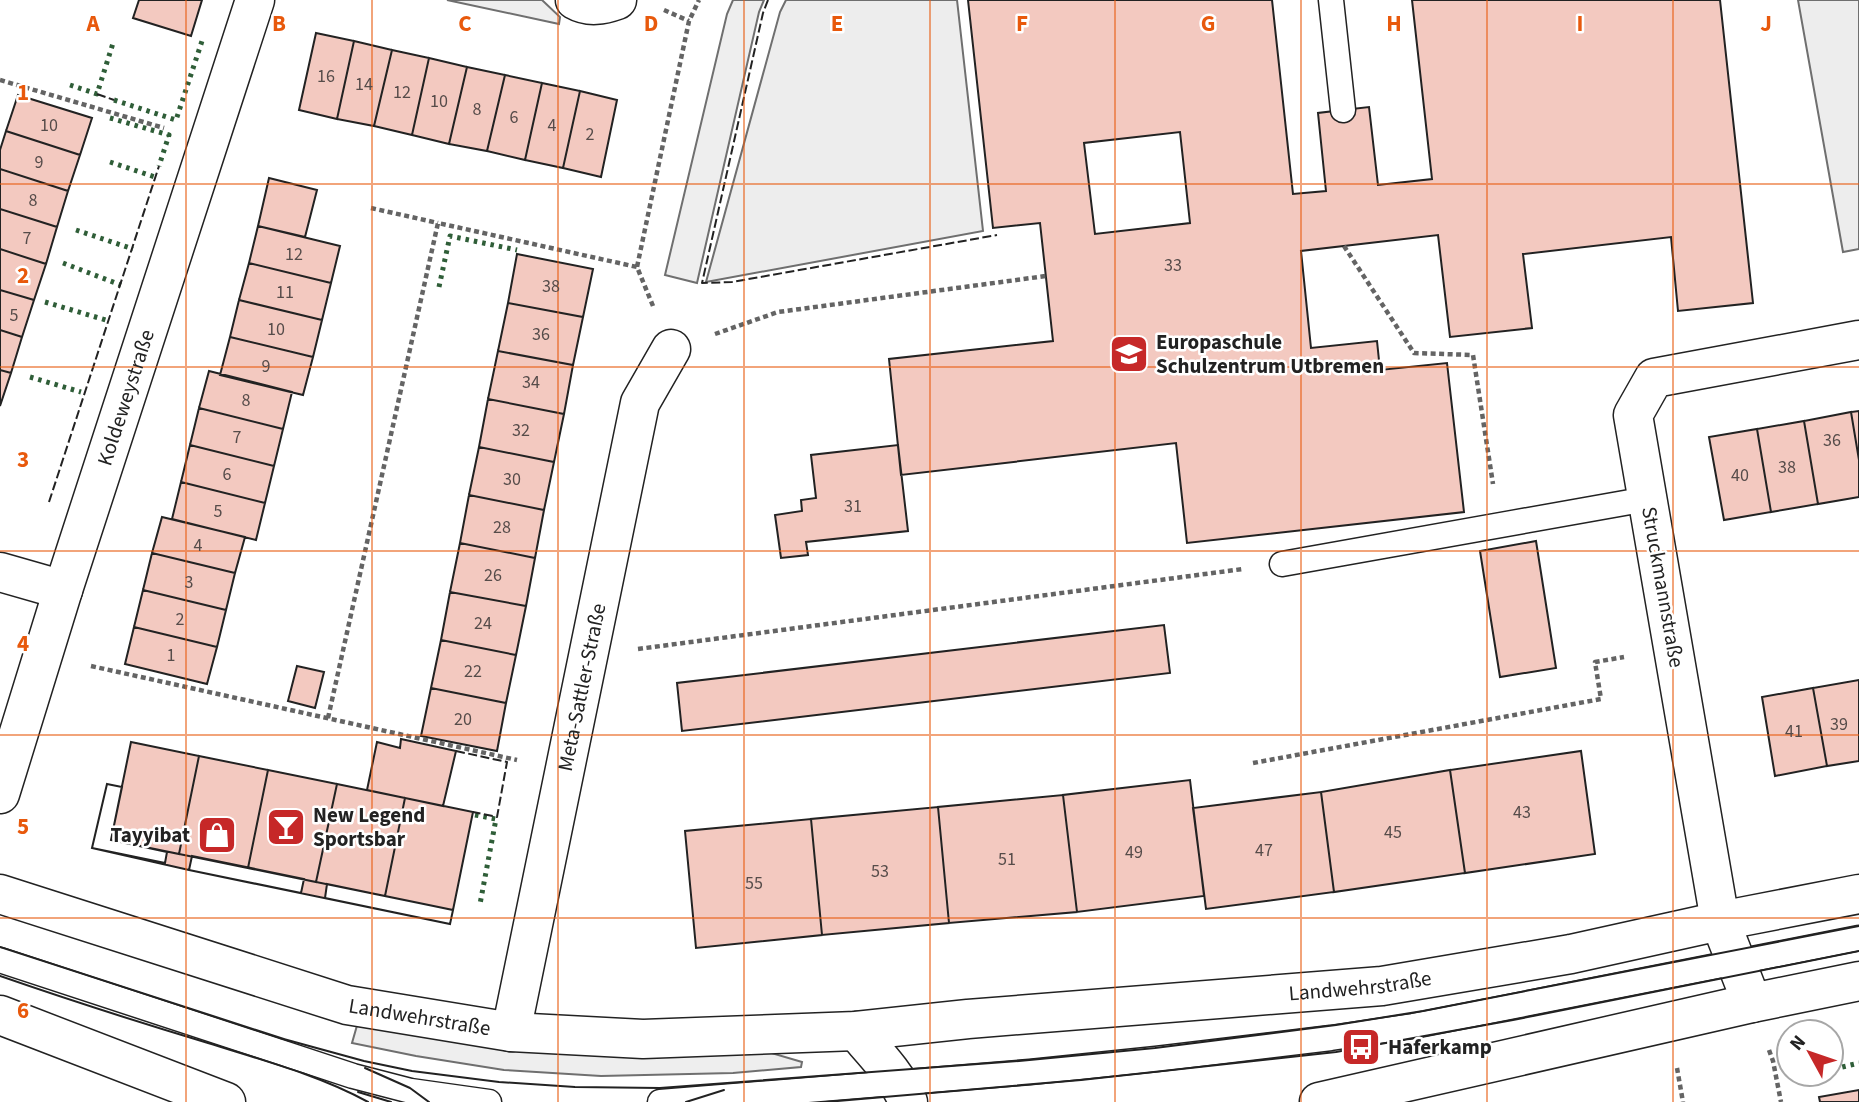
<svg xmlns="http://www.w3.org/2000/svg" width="1859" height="1102" viewBox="0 0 1859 1102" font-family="'Source Sans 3',sans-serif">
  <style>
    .green { fill: #eee; stroke: #6f6f6f; stroke-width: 2 }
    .parking { fill: #ededed; stroke: #6f6f6f; stroke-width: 2 }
    .building { fill: #f3c9c0; stroke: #222; stroke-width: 2; fill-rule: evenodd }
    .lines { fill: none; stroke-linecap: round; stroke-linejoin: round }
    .lane-casing { stroke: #222; stroke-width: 27 }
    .street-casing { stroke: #222; stroke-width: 41 }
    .secondary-casing { stroke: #222; stroke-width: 41 }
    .path { stroke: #646464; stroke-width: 4.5; stroke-dasharray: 5 3.5; stroke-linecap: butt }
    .lane { stroke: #fff; stroke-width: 24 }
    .street { stroke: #fff; stroke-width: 38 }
    .secondary { stroke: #fff; stroke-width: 38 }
    .tram { stroke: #222; stroke-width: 2 }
    .hedge { stroke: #2f5e38; stroke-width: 5; stroke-dasharray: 3.5 5; stroke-linecap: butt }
    .fence { stroke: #222; stroke-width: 2; stroke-dasharray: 9 3.5; stroke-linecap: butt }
    .grid { fill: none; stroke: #e8590c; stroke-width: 2; stroke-opacity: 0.55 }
    .labels { text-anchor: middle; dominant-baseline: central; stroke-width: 5; stroke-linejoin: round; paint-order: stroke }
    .number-label { font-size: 18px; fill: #564c4a }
    .poi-label { font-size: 21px; font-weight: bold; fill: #222; stroke: #fff; text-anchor: start }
    .street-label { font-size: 21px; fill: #222; stroke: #fff }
    .grid-label { font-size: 23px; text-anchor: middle; font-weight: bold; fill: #e8590c; stroke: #fff; stroke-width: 5; stroke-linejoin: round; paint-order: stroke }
  </style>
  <rect width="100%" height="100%" fill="#fff"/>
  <path class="green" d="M447,0H542L560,17L559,24Z
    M733,0H764L759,12L697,283L665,275L727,14Z
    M358,1022L761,1050L802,1062L801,1067L733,1073L601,1076L504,1070L416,1056L352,1043Z"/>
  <path class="parking" d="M786,0H957L983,231L706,282L780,12Z
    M1798,0H1859V249L1843,252Z"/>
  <path class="building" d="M139,0H202L191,36L133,18Z
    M968,0H1272L1293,194L1326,191L1318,113L1343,110L1369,107L1378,185L1432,179L1412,0H1720L1753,303L1678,311L1671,237L1523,254L1532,328L1450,337L1438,235L1301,251L1311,348L1377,341L1380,370L1447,363L1464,512L1187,543L1176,443L901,475L889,359L1053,341L1040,223L993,228ZM1180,132L1190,223L1095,234L1084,143Z
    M316,33L354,41L337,119L299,110Z
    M354,41L392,50L374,126L337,119Z
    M392,50L429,58L412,135L374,126Z
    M429,58L467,67L449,144L412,135Z
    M467,67L505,75L487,151L449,144Z
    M505,75L542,83L525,160L487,151Z
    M542,83L580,91L563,168L525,160Z
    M580,91L617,100L601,177L563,168Z
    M18,95L92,118L80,155L6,131Z
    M6,131L80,155L68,191L0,169V150Z
    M0,169L68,191L57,227L0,209Z
    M269,178L317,190L305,237L258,226Z
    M0,209L57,227L46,264L0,249Z
    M258,226L340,246L331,283L249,263Z
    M0,249L46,264L34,300L0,290Z
    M517,254L593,269L583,317L508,303Z
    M249,263L331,283L322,320L239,300Z
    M0,290L34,300L22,337L0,330Z
    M239,300L322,320L313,357L230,337Z
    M508,303L583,317L573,365L498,351Z
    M0,330L22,337L11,373L0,370Z
    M230,337L313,357L303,395L220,375Z
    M498,351L573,365L564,414L488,399Z
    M0,370L11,373L0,406Z
    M209,371L292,392L283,429L199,408Z
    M488,399L564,414L554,462L479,447Z
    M199,408L283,429L274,466L190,445Z
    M1859,411V460L1851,412Z
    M1851,412L1859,460V497L1818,504L1804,421Z
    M1804,421L1818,504L1771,512L1757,429Z
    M1757,429L1771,512L1724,520L1709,437Z
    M190,445L274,466L265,503L181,482Z
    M898,445L908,531L806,542L808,555L781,558L775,515L802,511L801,500L816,498L811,455Z
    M479,447L554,462L544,510L469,495Z
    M181,482L265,503L256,540L172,519Z
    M469,495L544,510L535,558L460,543Z
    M162,517L245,537L235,573L152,553Z
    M1536,541L1556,668L1500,677L1480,551Z
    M460,543L535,558L526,606L450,592Z
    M152,553L235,573L226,610L143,590Z
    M143,590L226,610L217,647L134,627Z
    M450,592L526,606L516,655L441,640Z
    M1164,625L1170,673L682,731L677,683Z
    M134,627L217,647L207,684L125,664Z
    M441,640L516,655L506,703L431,688Z
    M297,666L324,672L315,708L288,701Z
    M1859,680V761L1827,766L1813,688Z
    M431,688L506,703L497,751L421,736Z
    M1813,688L1827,766L1775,776L1762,697Z
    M401,739L456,751L443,806L367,790L377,742L400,748Z
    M131,742L199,756L179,854L111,840Z
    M1581,751L1595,854L1465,873L1450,770Z
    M199,756L268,770L248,868L179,854Z
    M268,770L337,784L316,882L248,868Z
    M1450,770L1465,873L1334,892L1321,792Z
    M1190,780L1204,896L1077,912L1063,795Z
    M107,784L122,787L111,840L167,852L165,863L92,848Z
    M107,784L122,787L111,840L453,910L450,924L189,870L92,848Z
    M337,784L405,798L385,896L316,882Z
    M1321,792L1334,892L1206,909L1193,808Z
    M1063,795L1077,912L949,923L938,807Z
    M405,798L473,812L453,910L385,896Z
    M938,807L949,923L822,935L811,819Z
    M811,819L822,935L696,948L685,831Z
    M192,856L304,879L301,893L189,870Z
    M327,884L453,910L450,924L325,898Z
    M1859,1090V1102H1820L1819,1097Z"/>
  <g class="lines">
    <g class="lane-casing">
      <path id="lane" d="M1331,0L1343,110
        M1282,564L1647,499
        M0,960L353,1076L411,1091L489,1102
        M660,1102L1030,1072L1156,1059L1331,1038L1413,1026L1859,938"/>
    </g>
    <g class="street-casing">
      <g id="street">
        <path d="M575,0C589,8 603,5 617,0"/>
        <path d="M0,572L63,590"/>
        <path id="s1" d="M0,794L63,590L255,0"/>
        <path d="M1752,1003L1720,921L1633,415L1654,378L1859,340"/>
        <path id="s2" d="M511,1032L640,403L671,349"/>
      </g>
    </g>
    <g class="secondary-casing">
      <g id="secondary">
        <path id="s3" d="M0,894L347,1005L511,1032L643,1039L856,1031L968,1019L1382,986L1571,954L1720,921L1859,894"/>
        <path d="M0,1015L226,1102"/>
        <path d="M856,1031C874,1052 898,1076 908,1102"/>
        <path d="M1319,1102L1752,1003L1859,981"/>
      </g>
    </g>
    <path class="path" d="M664,10L689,21
      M0,80L164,128
      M371,208L438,223
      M1344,246L1414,353L1473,355L1493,484
      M653,306L637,267L689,21L699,0
      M715,334L778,312L1046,276
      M638,649L1243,569
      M91,666L517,760
      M328,718L438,223L637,267
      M1253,763L1601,699L1595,662L1624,657
      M1769,1050L1773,1061L1781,1102
      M1677,1068L1683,1102"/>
    <use href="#lane" class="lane"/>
    <use href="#street" class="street"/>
    <use href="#secondary" class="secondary"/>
    <path class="tram" d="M0,947L290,1041
      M0,976C69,1000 138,1022 208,1043C262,1060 319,1075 368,1102
      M280,1038L364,1061L412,1071L499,1082L575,1087L660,1088L1019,1061L1155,1048L1336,1025L1423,1011L1859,926
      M365,1068L410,1088L429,1102
      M358,1092L391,1102
      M686,1102L724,1090
      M826,1102L1081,1080L1336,1052L1513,1020L1859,951"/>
    <path class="hedge" d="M70,85L97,94L114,40
      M114,100L176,120L202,41
      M110,118L169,135L159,166
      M110,162L155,177
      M76,230L133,249
      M63,263L121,285
      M439,287L450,236L517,250
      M45,302L109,321
      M30,377L81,392
      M475,815L496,819L480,904
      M1834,1069L1859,1063"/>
    <path class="fence" d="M768,0L763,13L702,283L732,282L997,235
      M97,94L114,100
      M49,502L159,166
      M456,751L507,762L497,817L473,812"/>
  </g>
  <path class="grid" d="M186,0V1102M372,0V1102M558,0V1102M744,0V1102M930,0V1102M1115,0V1102M1301,0V1102M1487,0V1102M1673,0V1102M0,184H1859M0,367H1859M0,551H1859M0,735H1859M0,918H1859"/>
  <defs>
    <g id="school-square" transform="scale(2.0125)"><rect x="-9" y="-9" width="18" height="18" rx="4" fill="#c62828" stroke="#fff"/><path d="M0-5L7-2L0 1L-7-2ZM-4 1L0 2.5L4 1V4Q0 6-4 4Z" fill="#fff"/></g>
    <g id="bar-square" transform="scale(2.0125)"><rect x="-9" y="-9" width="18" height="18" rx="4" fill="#c62828" stroke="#fff"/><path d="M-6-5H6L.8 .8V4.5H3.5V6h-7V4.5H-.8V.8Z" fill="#fff"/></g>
    <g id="shop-square" transform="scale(2.0125)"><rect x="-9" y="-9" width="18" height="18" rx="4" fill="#c62828" stroke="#fff"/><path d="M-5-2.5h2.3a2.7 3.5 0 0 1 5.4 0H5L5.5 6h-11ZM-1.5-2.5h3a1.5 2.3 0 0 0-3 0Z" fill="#fff"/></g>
    <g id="bus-square" transform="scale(2.0125)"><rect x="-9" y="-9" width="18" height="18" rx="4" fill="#c62828" stroke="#fff"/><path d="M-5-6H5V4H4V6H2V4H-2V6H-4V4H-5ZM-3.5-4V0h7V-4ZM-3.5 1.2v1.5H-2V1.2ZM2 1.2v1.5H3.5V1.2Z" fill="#fff"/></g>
  </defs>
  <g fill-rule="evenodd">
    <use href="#school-square" x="1129" y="354"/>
    <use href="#bar-square" x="286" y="827"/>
    <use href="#shop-square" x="217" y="835"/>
    <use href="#bus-square" x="1361" y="1047"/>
  </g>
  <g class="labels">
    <g class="number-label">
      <text x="326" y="76">16</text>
      <text x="364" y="84">14</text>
      <text x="402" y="92">12</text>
      <text x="439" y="101">10</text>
      <text x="477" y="109">8</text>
      <text x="514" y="117">6</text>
      <text x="49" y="125">10</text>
      <text x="552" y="125">4</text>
      <text x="590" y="134">2</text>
      <text x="39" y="162">9</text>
      <text x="33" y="200">8</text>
      <text x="27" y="238">7</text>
      <text x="294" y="254">12</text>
      <text x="1173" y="265">33</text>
      <text x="551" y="286">38</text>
      <text x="285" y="292">11</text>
      <text x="14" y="315">5</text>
      <text x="276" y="329">10</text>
      <text x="541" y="334">36</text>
      <text x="266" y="366">9</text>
      <text x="531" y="382">34</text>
      <text x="246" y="400">8</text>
      <text x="521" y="430">32</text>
      <text x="237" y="437">7</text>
      <text x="1832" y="440">36</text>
      <text x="1787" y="467">38</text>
      <text x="227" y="474">6</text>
      <text x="1740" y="475">40</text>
      <text x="512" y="479">30</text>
      <text x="853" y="506">31</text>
      <text x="218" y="511">5</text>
      <text x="502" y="527">28</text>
      <text x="198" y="545">4</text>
      <text x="493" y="575">26</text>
      <text x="189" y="582">3</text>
      <text x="180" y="619">2</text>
      <text x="483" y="623">24</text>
      <text x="171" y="655">1</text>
      <text x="473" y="671">22</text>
      <text x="463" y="719">20</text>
      <text x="1839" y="724">39</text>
      <text x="1794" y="731">41</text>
      <text x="1522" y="812">43</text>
      <text x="1393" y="832">45</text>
      <text x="1264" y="850">47</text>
      <text x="1134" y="852">49</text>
      <text x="1007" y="859">51</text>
      <text x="880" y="871">53</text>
      <text x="754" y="883">55</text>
    </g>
    <g class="poi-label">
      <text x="1156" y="342">Europaschule<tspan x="1156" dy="24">Schulzentrum Utbremen</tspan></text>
      <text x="313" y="815">New Legend<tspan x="313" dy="24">Sportsbar</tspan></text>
      <text x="190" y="835" text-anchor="end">Tayyibat</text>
      <text x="1388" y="1047">Haferkamp</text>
    </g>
    <g class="street-label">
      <text stroke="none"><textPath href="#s1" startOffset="416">Koldeweystraße</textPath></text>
      <text transform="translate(1663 587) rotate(80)">Struckmannstraße</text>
      <text stroke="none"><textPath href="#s2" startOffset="352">Meta-Sattler-Straße</textPath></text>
      <text stroke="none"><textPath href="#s3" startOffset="1382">Landwehrstraße</textPath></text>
      <text stroke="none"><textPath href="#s3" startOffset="438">Landwehrstraße</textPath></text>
    </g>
  </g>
  <g class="grid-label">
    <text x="93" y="31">A</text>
    <text x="279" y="31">B</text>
    <text x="465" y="31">C</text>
    <text x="651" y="31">D</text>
    <text x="837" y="31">E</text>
    <text x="1022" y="31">F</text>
    <text x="1208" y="31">G</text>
    <text x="1394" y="31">H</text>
    <text x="1580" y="31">I</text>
    <text x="1766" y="31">J</text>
    <text x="23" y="100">1</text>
    <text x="23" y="283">2</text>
    <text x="23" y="467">3</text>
    <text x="23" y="651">4</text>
    <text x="23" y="834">5</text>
    <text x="23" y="1018">6</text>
  </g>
  <g transform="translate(1810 1053) rotate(310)"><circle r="33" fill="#ffffff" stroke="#a7a7a7" stroke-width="2"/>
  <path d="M0-5L12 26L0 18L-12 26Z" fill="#c62828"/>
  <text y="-10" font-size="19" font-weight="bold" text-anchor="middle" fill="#222222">N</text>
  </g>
</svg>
